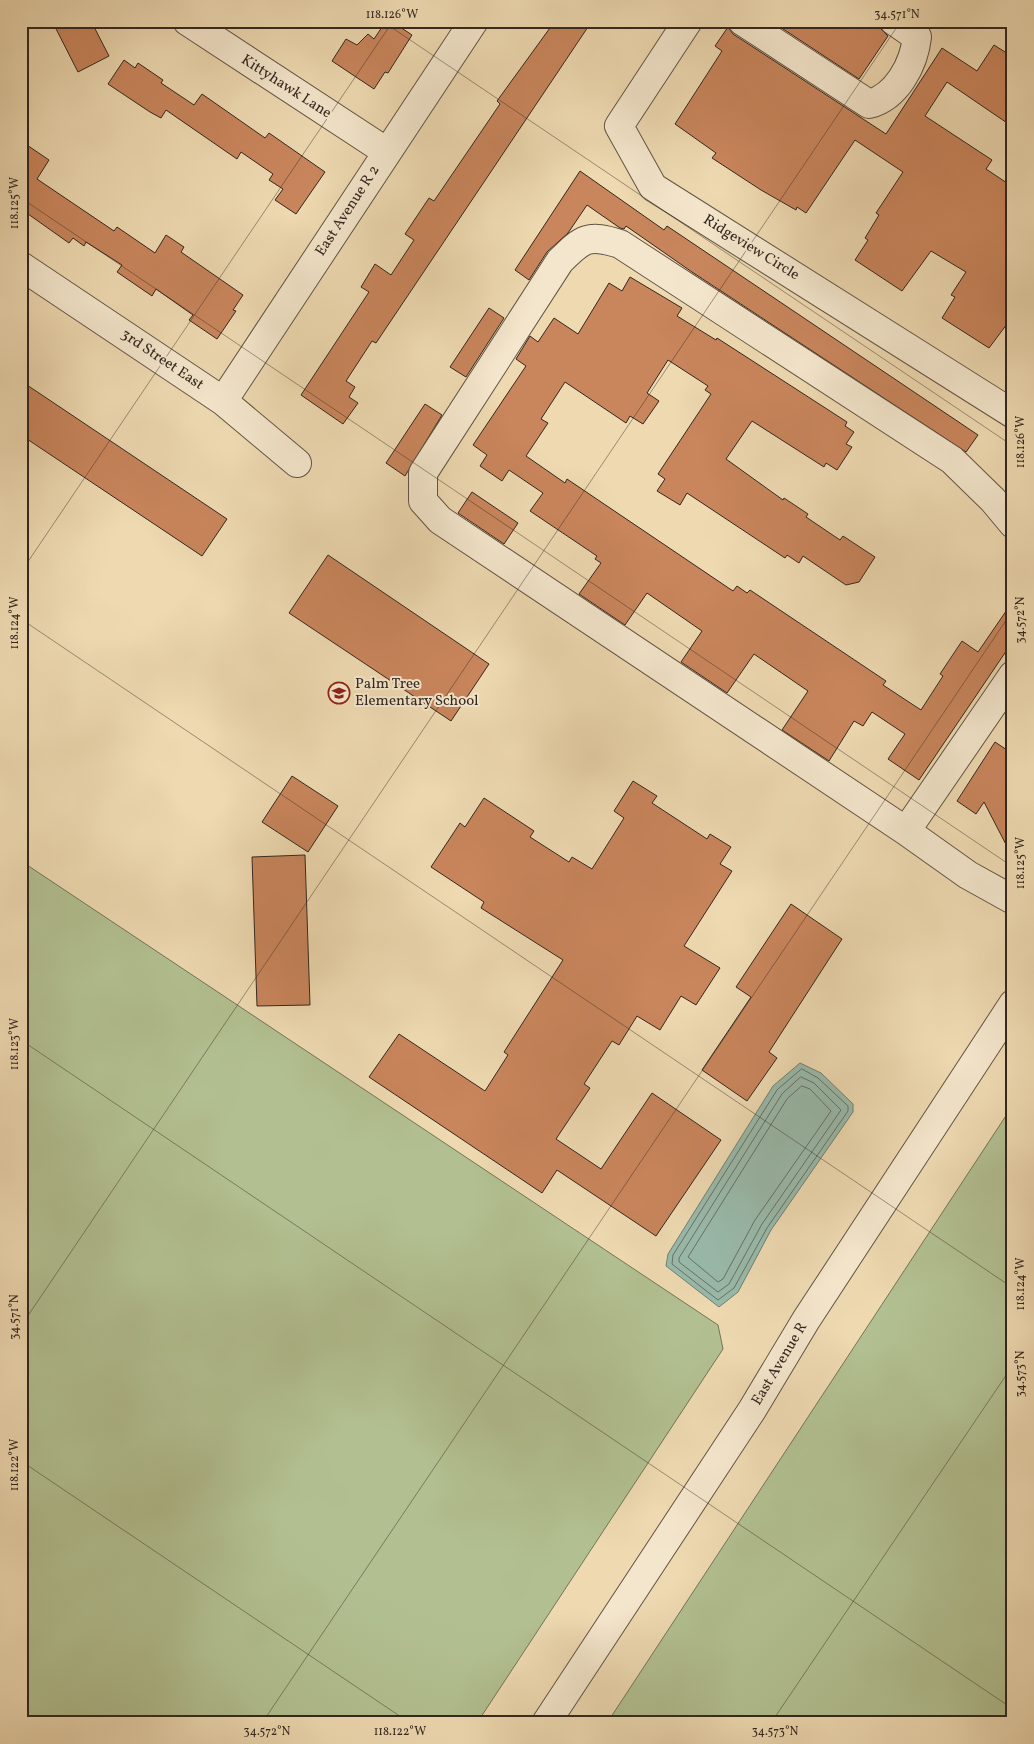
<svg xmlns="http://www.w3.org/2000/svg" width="1034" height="1744" viewBox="0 0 1034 1744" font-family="Vollkorn,serif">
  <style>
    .green { fill: #b2c091; stroke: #727458 }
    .water { fill: #99baab; stroke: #707f73 }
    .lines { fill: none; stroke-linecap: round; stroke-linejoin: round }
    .shore { stroke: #667065; stroke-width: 1 }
    .building { fill: #c9855c; stroke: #33271f }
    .minor-casing { stroke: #625444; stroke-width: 30 }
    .minor { stroke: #f4e6cc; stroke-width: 28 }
    .ticks { fill: none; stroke: #33271f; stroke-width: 1; stroke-opacity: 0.45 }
    .labels { text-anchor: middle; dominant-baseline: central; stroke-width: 4; stroke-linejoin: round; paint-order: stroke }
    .street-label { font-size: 15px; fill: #33271f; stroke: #f4e6cc }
    .poi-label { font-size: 15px; fill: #33271f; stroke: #f4e6cc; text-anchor: start }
    .neatline { fill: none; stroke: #33271f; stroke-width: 2 }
    .ticks-label { font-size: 12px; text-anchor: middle; fill: #33271f }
  </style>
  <rect width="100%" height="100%" fill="#eed9b1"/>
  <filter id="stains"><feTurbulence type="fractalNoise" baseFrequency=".004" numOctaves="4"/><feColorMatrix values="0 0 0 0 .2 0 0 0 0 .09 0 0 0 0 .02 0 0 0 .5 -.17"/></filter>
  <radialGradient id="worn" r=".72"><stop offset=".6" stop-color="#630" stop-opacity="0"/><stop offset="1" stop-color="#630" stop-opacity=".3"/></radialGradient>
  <path class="green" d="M21,861L718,1325L723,1349L477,1723H21Z
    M1013,1105V1723H607Z"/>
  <path class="water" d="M800,1063L821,1073L853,1104V1112L771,1230L738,1292L719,1307L666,1266L668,1254L773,1086Z"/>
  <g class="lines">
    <path class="shore" d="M802,1069L818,1078L848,1106V1111L767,1228L734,1288L718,1300L672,1264L673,1255L777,1090Z
      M801,1077L814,1083L841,1110L762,1224L729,1284L718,1292L679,1262V1258L782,1094Z
      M802,1086L810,1089L831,1111L755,1220L723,1279L718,1282L688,1257L787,1099Z"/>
  </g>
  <path class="building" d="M52,21H91L109,56L78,72Z
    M386,21H391L412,35L388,73L385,72L374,89L332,61L346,39L357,45L368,34L374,39Z
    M555,21H592L376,343L372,341L346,381L355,387L349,397L358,403L343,424L301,395L369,292L361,287L375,264L391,275L414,240L405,234L429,198L434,201L500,104L497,101Z
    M771,21H879L880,28L888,36L859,79Z
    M728,27L733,34L886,134L942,48L977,71L994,45L1013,57V127L947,82L925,116L992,160L986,169L1013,187V316L989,348L942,318L955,297L951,295L966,272L931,251L902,291L855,260L868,240L865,238L879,215L876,213L903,172L855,140L806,213L797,207L796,210L761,190L712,158L716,153L675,124L722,51L715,46Z
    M124,60L135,68L138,63L163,80L161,83L194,105L202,94L265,138L269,133L325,172L296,214L275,200L283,189L269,180L273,174L241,152L237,159L166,110L161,118L150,112L108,84Z
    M21,141L49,160L37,179L114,231L117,227L155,253L166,235L184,247L181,252L243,295L233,310L236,311L217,339L189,320L193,315L156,289L152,296L117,272L122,265L86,242L84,246L73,238L69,243L21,209Z
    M580,171L664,230L667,226L978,435L966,452L692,272L626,226L624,229L620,228L587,205L568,233L547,252L529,280L515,270Z
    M630,277L682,308L677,316L716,340L717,338L847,422L845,426L854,432L846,444L852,447L837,470L826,463L824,467L752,421L726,459L783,500L784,498L808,514L806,517L840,540L843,536L875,557L859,582L846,585L803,556L799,563L787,555L785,558L687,493L680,505L657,491L665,479L658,474L711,394L705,390L708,386L668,360L647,393L659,401L643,424L630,416L626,423L565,382L541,419L548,423L526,456L565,483L567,479L733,591L737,586L747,593L750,590L886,681L883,685L921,710L943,676L940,674L962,641L978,652L1013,601V641L919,780L888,759L905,734L872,712L863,726L854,721L829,761L782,730L808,691L754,654L727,693L681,662L702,631L647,593L625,625L579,594L601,563L595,559L597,556L530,511L543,493L509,470L502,481L480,466L487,455L473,445L526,366L516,359L530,336L538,342L554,318L578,334L609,283L622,291Z
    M489,308L504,318L466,377L450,367Z
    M21,381L227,519L202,556L21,435Z
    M425,404L442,415L405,476L386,463Z
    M472,492L518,523L504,544L458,513Z
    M328,555L489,664L451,721L289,613Z
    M995,742L1013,754V858L984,802L976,814L957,801Z
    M292,776L338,806L308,852L262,822Z
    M633,781L657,796L652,803L707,839L710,834L731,847L720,864L732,871L684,946L720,968L696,1005L681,996L660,1030L637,1016L619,1045L612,1041L584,1084L590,1088L556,1139L601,1169L652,1093L721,1140L656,1236L557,1170L542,1193L369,1077L399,1034L485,1091L508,1055L504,1052L563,960L481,908L484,902L431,867L460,823L465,827L484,798L534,831L530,837L569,862L572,857L592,869L624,818L614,811Z
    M305,855L310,1005L257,1006L252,857Z
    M791,904L842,939L769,1052L777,1058L747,1101L702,1070L751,997L736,987Z"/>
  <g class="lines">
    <g class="minor-casing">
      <path id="minor" d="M187,21L387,152
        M688,21L619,126L653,187L1013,414
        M742,21L869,104C897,97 914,64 917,37L894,21
        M21,266L223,401L297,463
        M223,401L474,21
        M1013,675L906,831L968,875L1013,900
        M906,831L440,520L423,501V473L560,261C583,238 588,234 620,244L952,460L993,500L1013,524
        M546,1723L752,1410L806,1320L1013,1004"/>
    </g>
    <use href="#minor" class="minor"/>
  </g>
  <path class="ticks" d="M382,21L1013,446M1006,21L1013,26M21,198L1013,867M21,572L393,21M21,619L1013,1288M21,1040L1013,1709M21,1326L901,21M21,1461L410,1723M262,1723L1013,610M771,1723L1013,1365"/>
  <defs>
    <g id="school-ring" transform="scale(1.125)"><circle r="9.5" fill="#f4e6cc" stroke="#8f2418" stroke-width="1.5"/><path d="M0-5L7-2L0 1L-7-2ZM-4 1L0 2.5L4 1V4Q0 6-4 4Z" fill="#8f2418"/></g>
  </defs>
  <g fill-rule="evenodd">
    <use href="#school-ring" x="339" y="693"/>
  </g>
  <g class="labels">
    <g class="street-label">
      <text transform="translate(286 87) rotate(33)">Kittyhawk Lane</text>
      <text transform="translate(348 211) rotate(-57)">East Avenue R 2</text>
      <text transform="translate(751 248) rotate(32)">Ridgeview Circle</text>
      <text transform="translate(162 360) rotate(34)">3rd Street East</text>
      <text transform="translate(780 1364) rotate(-59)">East Avenue R</text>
    </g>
    <g class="poi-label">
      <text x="355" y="684">Palm Tree<tspan x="355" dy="17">Elementary School</tspan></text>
    </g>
  </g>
  <rect width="1034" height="1744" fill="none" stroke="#eed9b1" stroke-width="55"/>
  <rect x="28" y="28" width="978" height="1688" class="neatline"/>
  <g class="ticks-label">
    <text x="392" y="18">118.126°W</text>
    <text x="897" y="18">34.571°N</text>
    <text transform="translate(14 203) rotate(-90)" y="4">118.125°W</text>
    <text transform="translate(1020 442) rotate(-90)" y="4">118.126°W</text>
    <text transform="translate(1020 620) rotate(-90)" y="4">34.572°N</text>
    <text transform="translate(14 623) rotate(-90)" y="4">118.124°W</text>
    <text transform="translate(1020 863) rotate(-90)" y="4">118.125°W</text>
    <text transform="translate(14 1044) rotate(-90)" y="4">118.123°W</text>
    <text transform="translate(1020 1284) rotate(-90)" y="4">118.124°W</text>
    <text transform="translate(14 1317) rotate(-90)" y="4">34.571°N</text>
    <text transform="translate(1020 1374) rotate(-90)" y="4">34.573°N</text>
    <text transform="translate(14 1465) rotate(-90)" y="4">118.122°W</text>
    <text x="267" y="1735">34.572°N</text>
    <text x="400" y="1735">118.122°W</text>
    <text x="775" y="1735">34.573°N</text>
  </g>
  <rect width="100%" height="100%" filter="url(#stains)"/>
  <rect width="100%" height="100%" fill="url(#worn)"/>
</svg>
